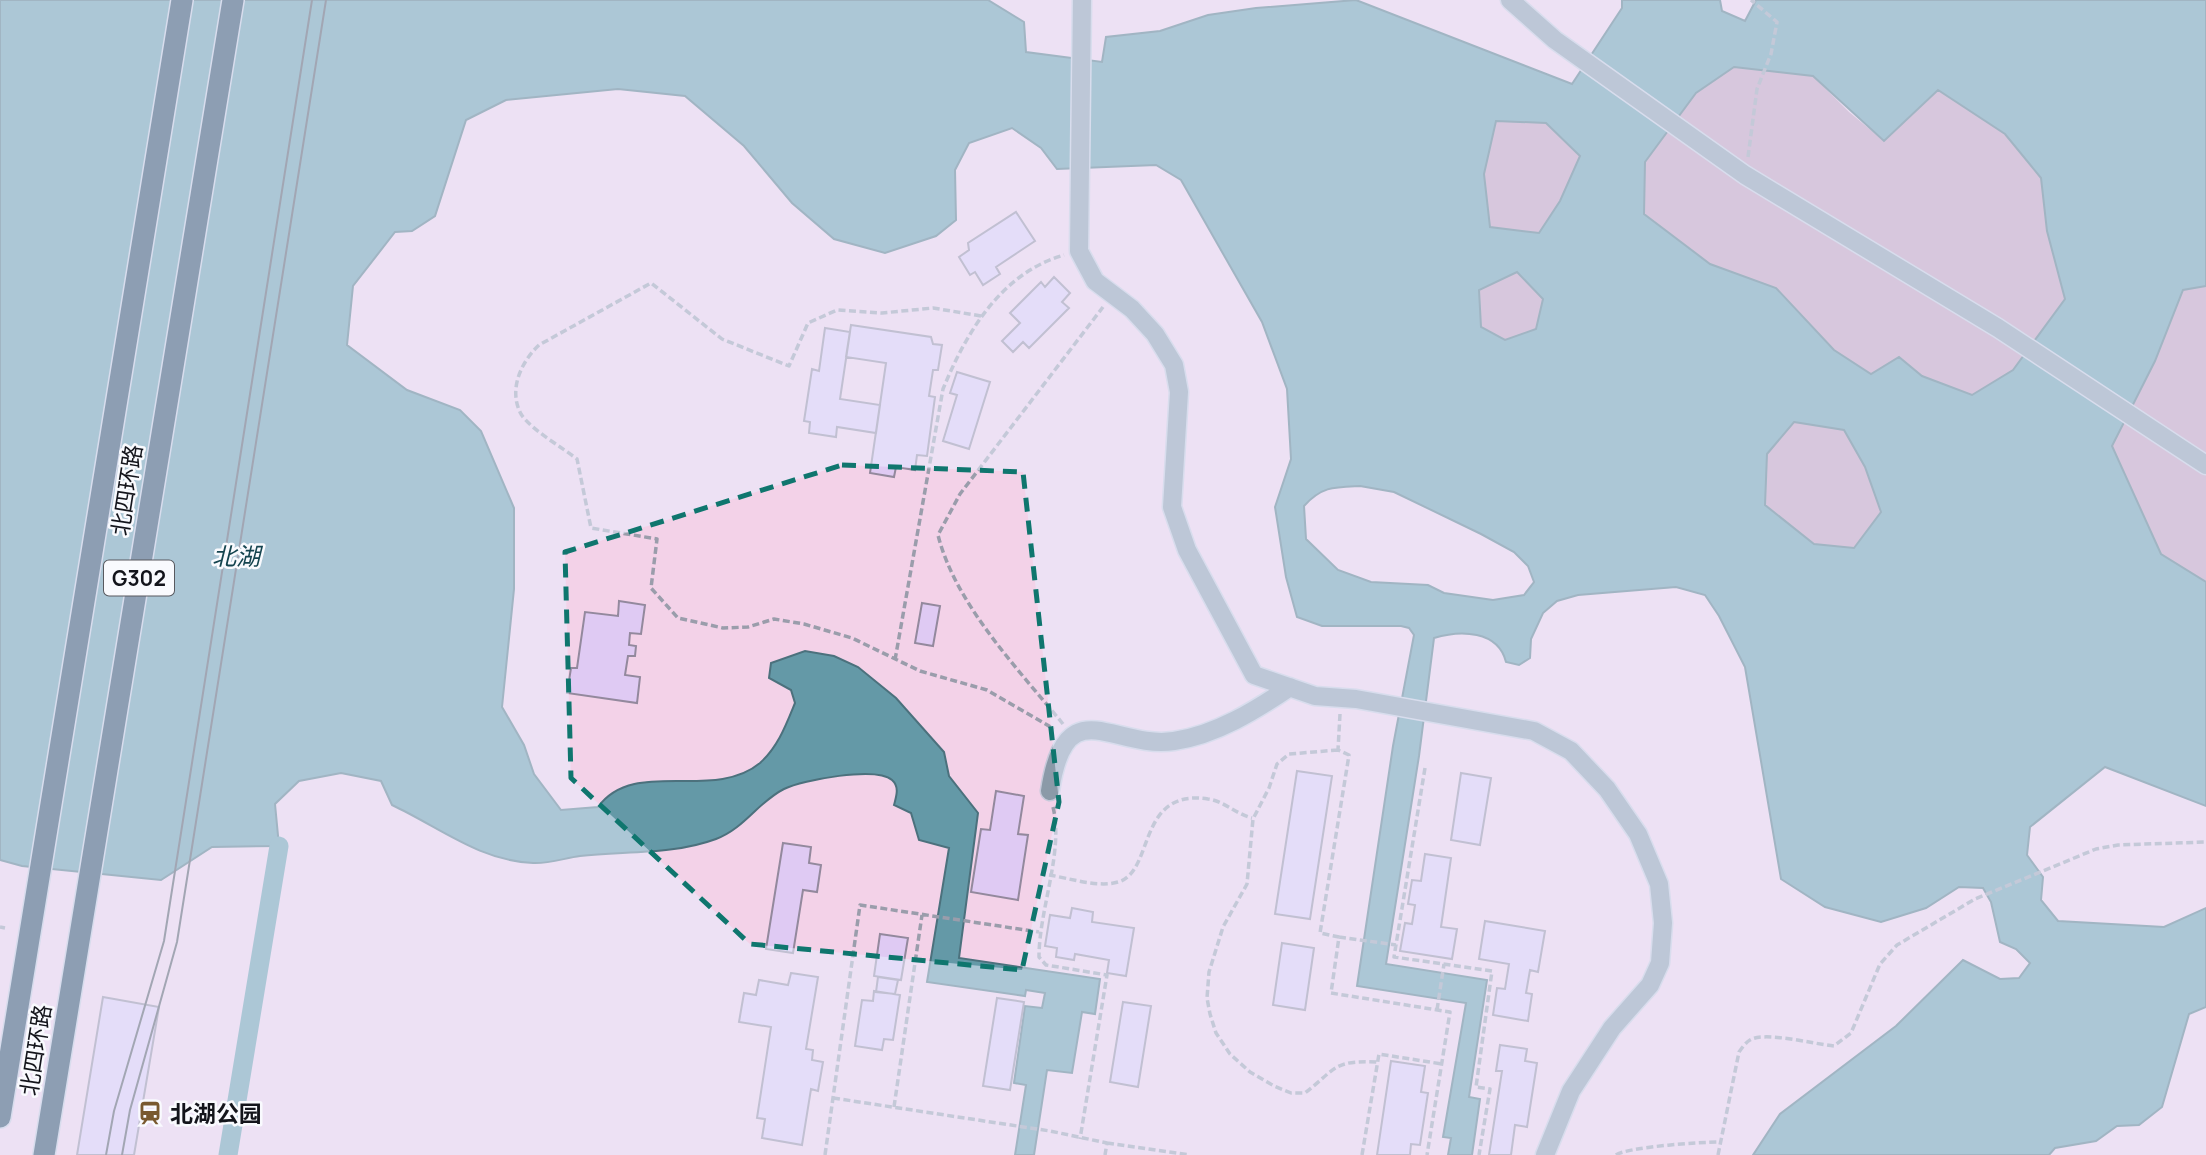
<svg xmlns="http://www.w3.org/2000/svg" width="2206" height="1155" viewBox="0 0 2206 1155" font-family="Manrope,'Noto Sans SC',sans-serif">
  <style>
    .green { fill: #f3d2e8 }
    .forest { fill: #c39ab5 }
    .water { fill: #6499a7; stroke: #4c717d; stroke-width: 2; fill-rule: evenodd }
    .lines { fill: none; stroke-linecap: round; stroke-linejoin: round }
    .canal { stroke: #6499a7; stroke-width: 19 }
    .building { fill: #dfcaf3; stroke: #93899d; stroke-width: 2 }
    .minor-casing { stroke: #c6c9da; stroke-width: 21 }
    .highway-casing { stroke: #c6c9da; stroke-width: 24 }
    .path { stroke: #9a9dab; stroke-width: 3.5; stroke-dasharray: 7 3.5; stroke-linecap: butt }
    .minor { stroke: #8b9aa8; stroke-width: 18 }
    .highway { stroke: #1f3e59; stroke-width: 21 }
    .tram { stroke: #4e505a; stroke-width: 2 }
    .marked { fill: none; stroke: #0f766e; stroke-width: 5; stroke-dasharray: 14 9; stroke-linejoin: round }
    .labels { text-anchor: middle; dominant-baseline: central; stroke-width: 5; stroke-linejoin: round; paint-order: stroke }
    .shield { fill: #f9fafe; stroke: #58595f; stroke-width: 2 }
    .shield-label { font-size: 21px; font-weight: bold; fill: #13141b }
    .street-label { font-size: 23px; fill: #13141b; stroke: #f9fafe }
    .poi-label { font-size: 23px; font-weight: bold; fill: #13141b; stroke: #f9fafe; text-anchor: start }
    .water-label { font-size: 24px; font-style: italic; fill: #14444f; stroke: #f9fafe }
  </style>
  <rect width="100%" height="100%" fill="#e8ecfe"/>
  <path class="green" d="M0,0H2206V1155H0Z"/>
  <path class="forest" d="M1734,67L1813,76L1849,112L1884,141L1938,89L2005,134L2041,178L2047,231L2065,299L2013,370L1972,395L1922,376L1899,357L1872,374L1834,350L1776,288L1710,264L1644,214L1645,162L1696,93Z
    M1496,121L1546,123L1580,156L1560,201L1540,233L1490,227L1484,174Z
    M1517,272L1543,298L1536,329L1505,340L1481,327L1479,290Z
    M2206,286V582L2161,554L2112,446L2155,361L2183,290Z
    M1794,422L1844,430L1865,467L1881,512L1855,548L1814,544L1764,505L1767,454Z"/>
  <path class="water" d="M0,0H988L1024,22L1026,52L1102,62L1106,37L1160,31L1208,15L1256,8L1356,0L1572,84L1622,8V0H1720L1722,11L1745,21L1756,0H2206V286L2183,290L2155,361L2112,446L2161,554L2206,582V806L2105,767L2030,827L2027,855L2043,877L2041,900L2058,921L2164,927L2206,908V1007L2189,1014L2162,1107L2139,1125L2117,1126L2096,1141L2055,1148L2049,1155H1753L1780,1114L1896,1026L1963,960L2000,979L2019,978L2030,963L2016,949L2000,942L1991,902L1983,888L1959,887L1926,908L1881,922L1825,907L1781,879L1745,667L1719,616L1705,595L1676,587L1578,595L1557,601L1543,613L1531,639L1530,658L1519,665L1506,662C1498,630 1460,630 1434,638L1419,756L1386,964L1487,980L1469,1097L1480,1099L1472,1155H1448L1451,1138L1443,1137L1466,1003L1357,986L1393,746L1414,635L1409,628L1401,626H1322L1297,617L1286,577L1275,507L1291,459L1287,389L1262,322L1181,180L1156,165L1057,169L1041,148L1012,128L969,143L955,170L956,220L936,236L885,253L834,239L792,203L744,146L685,96L618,89L506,100L466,120L435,216L412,231L395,232L353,286L347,345L407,390L460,410L481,431L514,508V589L502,707L524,745L534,774L561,810L598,807C634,757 713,802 760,763C778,747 786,725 795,703L791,690L769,678L771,663L805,651L834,656L858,667L896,698L944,752L949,776L978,813L959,958L1100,979L1095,1014L1082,1012L1072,1073L1047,1070L1034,1155H1015L1026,1085L1014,1083L1025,1006L1042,1008L1045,993L1026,990L1025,996L927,982L949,848L919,840L911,813L894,805C896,797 900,787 892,780C876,766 803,780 784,789C758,802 745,828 716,839C673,855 625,851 580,856C565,858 548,864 533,863C480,861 439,827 392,805L381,781L341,773L299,781L275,804L279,846L212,847L161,880L22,866L0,860ZM1734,67L1813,76L1884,141L1938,90L2005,134L2041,178L2047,231L2065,299L2013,370L1972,395L1922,376L1899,357L1871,374L1834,350L1776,288L1710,264L1644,214L1645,162L1696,93ZM1496,121L1546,123L1580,156L1560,201L1539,233L1490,227L1484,174ZM1517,272L1543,299L1536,329L1505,340L1481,327L1479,290ZM1794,422L1844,430L1865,467L1881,512L1854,548L1814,544L1765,505L1767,454ZM1360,486L1394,492L1481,534L1514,552L1528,566L1534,582L1524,595L1493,600L1444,593L1428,585L1371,582L1338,570L1306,539L1304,506C1322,486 1335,487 1360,486Z"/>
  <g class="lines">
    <path class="canal" d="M228,1155L279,846"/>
  </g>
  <path class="building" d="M1016,212L1035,241L996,267L1000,274L983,285L975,272L970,275L959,257L969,250L968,243Z
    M1054,277L1070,293L1062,302L1069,308L1029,348L1023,342L1013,352L1002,341L1020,323L1010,313L1041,282L1045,287Z
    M851,325L931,337L933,344L942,345L938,370H933L929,396L935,397L927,456L917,455L915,470L896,467L894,477L870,473L886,363L846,357Z
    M825,328L850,332L840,399L880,405L876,433L837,427L836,437L809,433L810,422L804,421L812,369L819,371Z
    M957,372L990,382L969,449L943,441L957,395L950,393Z
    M619,601L645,605L641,634L630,633L629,645L636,646L635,656H628L625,675L640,677L637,703L567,693L571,668H577L585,612L618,616Z
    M922,603L940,606L933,646L915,643Z
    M1297,771L1332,776L1310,919L1275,914Z
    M1461,773L1491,778L1480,845L1451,840Z
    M996,791L1024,796L1018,834L1028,835L1018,900L971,892L981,829L990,830Z
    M783,843L811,847L809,863L821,865L817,892L803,890L793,953L766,949Z
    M1425,854L1451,858L1441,927L1457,929L1452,959L1400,951L1405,923L1412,924L1415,905L1408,904L1412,880L1421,881Z
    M1072,908L1093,912L1092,922L1134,928L1126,976L1107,973L1109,960L1075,954L1074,960L1056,957L1057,948L1045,946L1050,915L1070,918Z
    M1485,921L1545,931L1538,972L1530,970L1526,993L1532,994L1528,1021L1493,1015L1497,988L1505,989L1509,964L1479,959Z
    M880,934L908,938L901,980L874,976Z
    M1282,943L1314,948L1305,1010L1273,1005Z
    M791,973L818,977L806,1049L813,1050L812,1060L823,1062L818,1091L811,1089L802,1145L762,1138L765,1119L757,1118L771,1027L739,1022L744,993L756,995L759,980L788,985Z
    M878,977L898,980L895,994L876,992Z
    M874,991L900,995L893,1040L884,1039L882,1050L855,1046L862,1000L873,1001Z
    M103,997L159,1007L134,1155H77Z
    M997,998L1024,1002L1010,1090L983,1086Z
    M1123,1002L1151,1006L1138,1087L1110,1082Z
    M1500,1045L1527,1049L1525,1061L1537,1063L1527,1127L1515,1125L1511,1155H1489L1502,1071H1496Z
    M1391,1061L1425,1066L1421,1092L1428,1093L1420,1145L1411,1144L1410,1155H1377Z"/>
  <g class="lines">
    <g class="minor-casing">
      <path id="minor" d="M1082,0L1079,251L1095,281L1132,309L1155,334L1174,365L1179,392L1172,507L1187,550L1254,675L1315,696L1356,699L1534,731L1571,751L1607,789L1638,834L1659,884L1663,923L1660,963L1650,985L1612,1028L1571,1091L1545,1155
        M1510,0L1555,40L1745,175L1998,328L2206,465
        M1050,791C1066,687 1113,750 1174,741C1216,735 1256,710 1290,687"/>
    </g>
    <g class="highway-casing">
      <path id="highway" d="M0,1117L182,0
        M44,1155L233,0"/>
    </g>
    <path class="path" d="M1748,157L1757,89L1771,54L1777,22L1751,0
      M981,316L933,308L882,313L837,310L808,323L789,366L722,339L651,283L539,345C521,362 508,390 521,414C530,429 563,448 577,459L591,528L657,539L651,588L678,618L723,628L748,627L774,619L804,624L852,638L920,671L987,690L1054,729
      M895,660L943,389C966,333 1001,273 1064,255
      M1340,714L1338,750L1349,755L1320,933L1339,937L1331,993L1450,1012L1427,1155
      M1063,724C1019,670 955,604 938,535L960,494L1103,307
      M1338,750L1289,754L1277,764L1269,788L1253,819L1247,884L1223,927L1209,972L1207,998L1210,1014L1216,1033L1230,1054L1250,1072L1274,1086L1291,1093H1305C1337,1068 1333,1060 1378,1062
      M1425,768L1394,957L1492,971L1476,1087L1490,1089L1479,1155
      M1053,807C1064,852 1039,909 1039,957L1046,965L1107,975L1080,1139
      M1049,875C1069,878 1098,888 1118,882C1155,872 1136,788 1208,799C1224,801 1236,814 1252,818
      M0,927L5,928
      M1339,937L1396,945
      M1437,1010L1444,964
      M833,1098L1050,1131L1107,1143L1105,1155
      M894,1107L922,915
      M1107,1143L1190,1155
      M825,1155L860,905L1039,932
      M1362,1155L1379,1054L1442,1064
      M1616,1155C1627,1147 1701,1142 1719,1142
      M1718,1155L1739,1052C1742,1048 1746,1042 1750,1040C1764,1031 1814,1044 1834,1046L1851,1033L1880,964L1897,945L1975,899L2096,849L2118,845L2206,842"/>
    <use href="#minor" class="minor"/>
    <use href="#highway" class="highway"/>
    <path class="tram" d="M106,1155L114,1111L164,941L312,0
      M122,1155L130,1110L177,942L326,0"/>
  </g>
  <path d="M0 0H2206V1155H0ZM842,465L1023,472L1059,802L1022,970L750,944L571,778L565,552Z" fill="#e8ecfe" fill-opacity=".55" fill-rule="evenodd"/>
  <path class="marked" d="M842,465L1023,472L1059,802L1022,970L750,944L571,778L565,552Z"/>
  <defs>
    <g id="station-bare" transform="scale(1.89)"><path d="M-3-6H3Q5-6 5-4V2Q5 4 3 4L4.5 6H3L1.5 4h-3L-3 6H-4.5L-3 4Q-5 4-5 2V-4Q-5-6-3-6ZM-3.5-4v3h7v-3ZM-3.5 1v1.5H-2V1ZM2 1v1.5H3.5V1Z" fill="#79592f" stroke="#f9fafe" stroke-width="2.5" paint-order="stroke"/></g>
  </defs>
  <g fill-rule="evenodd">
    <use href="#station-bare" x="150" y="1113"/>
  </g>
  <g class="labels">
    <rect class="shield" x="104" y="560.5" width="70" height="35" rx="5"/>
    <g class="shield-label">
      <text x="139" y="578">G302</text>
    </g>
    <g class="street-label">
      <text transform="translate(126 490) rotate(-81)">北四环路</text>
      <text transform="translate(35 1050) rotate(-81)">北四环路</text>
    </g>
    <g class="poi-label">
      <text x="170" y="1113">北湖公园</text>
    </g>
    <g class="water-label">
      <text x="236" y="555">北湖</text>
    </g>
  </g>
</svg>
